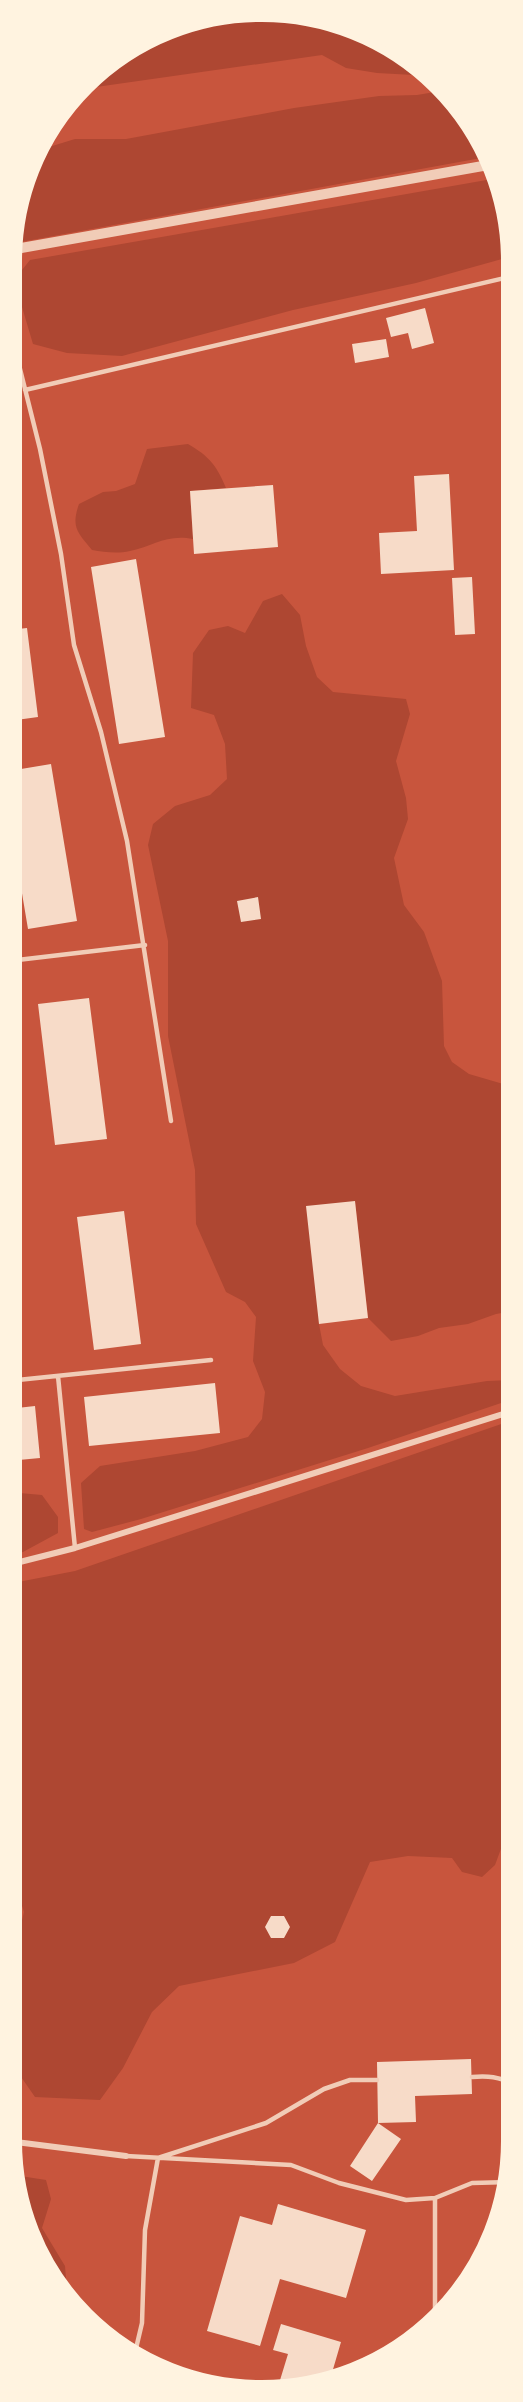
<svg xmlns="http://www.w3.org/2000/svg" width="523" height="2402" viewBox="0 0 523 2402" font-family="'Alegreya Sans',sans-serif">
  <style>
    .green { fill: #ae4732 }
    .building { fill: #f7dbc8 }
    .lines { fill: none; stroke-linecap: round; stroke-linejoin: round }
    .service { stroke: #f1ccb7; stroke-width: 4.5 }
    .minor { stroke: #f1ccb7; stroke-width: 6 }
    .tertiary { stroke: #f1ccb7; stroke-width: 10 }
    .rim { fill: none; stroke: #fff3e0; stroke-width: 8 }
  </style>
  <rect width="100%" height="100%" fill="#c8553d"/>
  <path class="green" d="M295,10L374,34L432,76L377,73L346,68L322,55L82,89L107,60L196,16Z
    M447,90L489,149L492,156L10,244V228L36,151L75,139H126L294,108L379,96L417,95Z
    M498,178L513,229V256L416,283L293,310L122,356L67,353L33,344L14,280L30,260Z
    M188,444C209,456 217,466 226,488L190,491L193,539C166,534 154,546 130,551C117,554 104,552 92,550C77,532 71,527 79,504L103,492L116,491L135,484L147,449Z
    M282,594L300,615L306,646L317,677L333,692L406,699L410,714L396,761L406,798L408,819L394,858L404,905L424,932L442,981L444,1046L452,1062L469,1074L513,1087V1311L496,1314L468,1324L439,1328L418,1336L391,1341L368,1318L355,1201L319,1324L323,1345L340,1369L361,1386L395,1396L487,1381L511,1380H513V1399L368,1448L141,1519L92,1532L84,1529L81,1483L100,1466L195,1451L248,1437L262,1419L265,1392L253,1361L256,1317L245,1302L226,1292L196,1224L195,1170L168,1036V941L148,845L153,824L175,806L210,795L227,779L225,744L214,715L191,708L193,653L209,630L228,626L245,633L263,601Z
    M513,1420V1763L506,1780L502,1846L495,1865L482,1877L462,1872L452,1858L408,1856L370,1862L335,1942L294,1963L179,1986L152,2012L123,2068L100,2100L35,2097L10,2061V1971L24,1912L15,1884L8,1870V1584L75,1571Z
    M8,1492L42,1495L58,1517V1533L23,1552L8,1555Z
    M14,2175L46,2180L51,2199L42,2228L65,2266L68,2303L27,2237Z"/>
  <path class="building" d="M425,308L434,343L412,349L408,333L391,337L386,318Z
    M386,339L389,357L355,363L352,344Z
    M449,474L454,570L381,574L379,533L417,531L414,476Z
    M273,485L278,547L194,554L190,491Z
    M136,559L165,737L119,744L91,567Z
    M472,577L475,634L455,635L452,578Z
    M27,628L38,717L9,721V630Z
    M51,764L77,921L28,929L9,816V771Z
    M258,897L261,919L241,922L237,901Z
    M89,998L107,1139L55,1145L38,1004Z
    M355,1201L368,1318L319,1324L306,1206Z
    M124,1211L141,1344L94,1350L77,1217Z
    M215,1383L220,1433L89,1446L84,1397Z
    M35,1406L40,1458L8,1461V1409Z
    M271,1916H284L290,1927L284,1938H271L265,1927Z
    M471,2059L472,2094L415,2096L416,2122L378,2123L377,2062Z
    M378,2123L401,2139L372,2181L350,2166Z
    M278,2204L366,2230L346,2298L280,2279L260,2346L207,2331L240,2216L272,2225Z
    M281,2324L341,2342L329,2383L277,2390L288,2354L273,2350Z"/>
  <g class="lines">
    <path class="service" d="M10,339L18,361L40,449L61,554L74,645L101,732L127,841L171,1121
      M25,390L513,276
      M9,961L145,945
      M58,1376L75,1548
      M8,1381L211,1360
      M472,2077C486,2076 501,2076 513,2085
      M126,2156L291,2165L339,2183L406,2200L435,2198L472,2183L510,2182
      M435,2198V2311L439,2315
      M134,2357L142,2323L145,2230L158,2158L266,2123L324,2089L350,2080H377"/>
    <path class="minor" d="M8,1565L75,1548L513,1411
      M8,2141L126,2156"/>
    <path class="tertiary" d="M10,250L494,164"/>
  </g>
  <path d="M0 0H523V2402H0ZM261 18H262A243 243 0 0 1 505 261V2141A243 243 0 0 1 262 2384H261A243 243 0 0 1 18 2141V261A243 243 0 0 1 261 18Z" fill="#fff3e0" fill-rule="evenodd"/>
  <path class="rim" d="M261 18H262A243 243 0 0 1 505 261V2141A243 243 0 0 1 262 2384H261A243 243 0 0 1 18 2141V261A243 243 0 0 1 261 18Z"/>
</svg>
